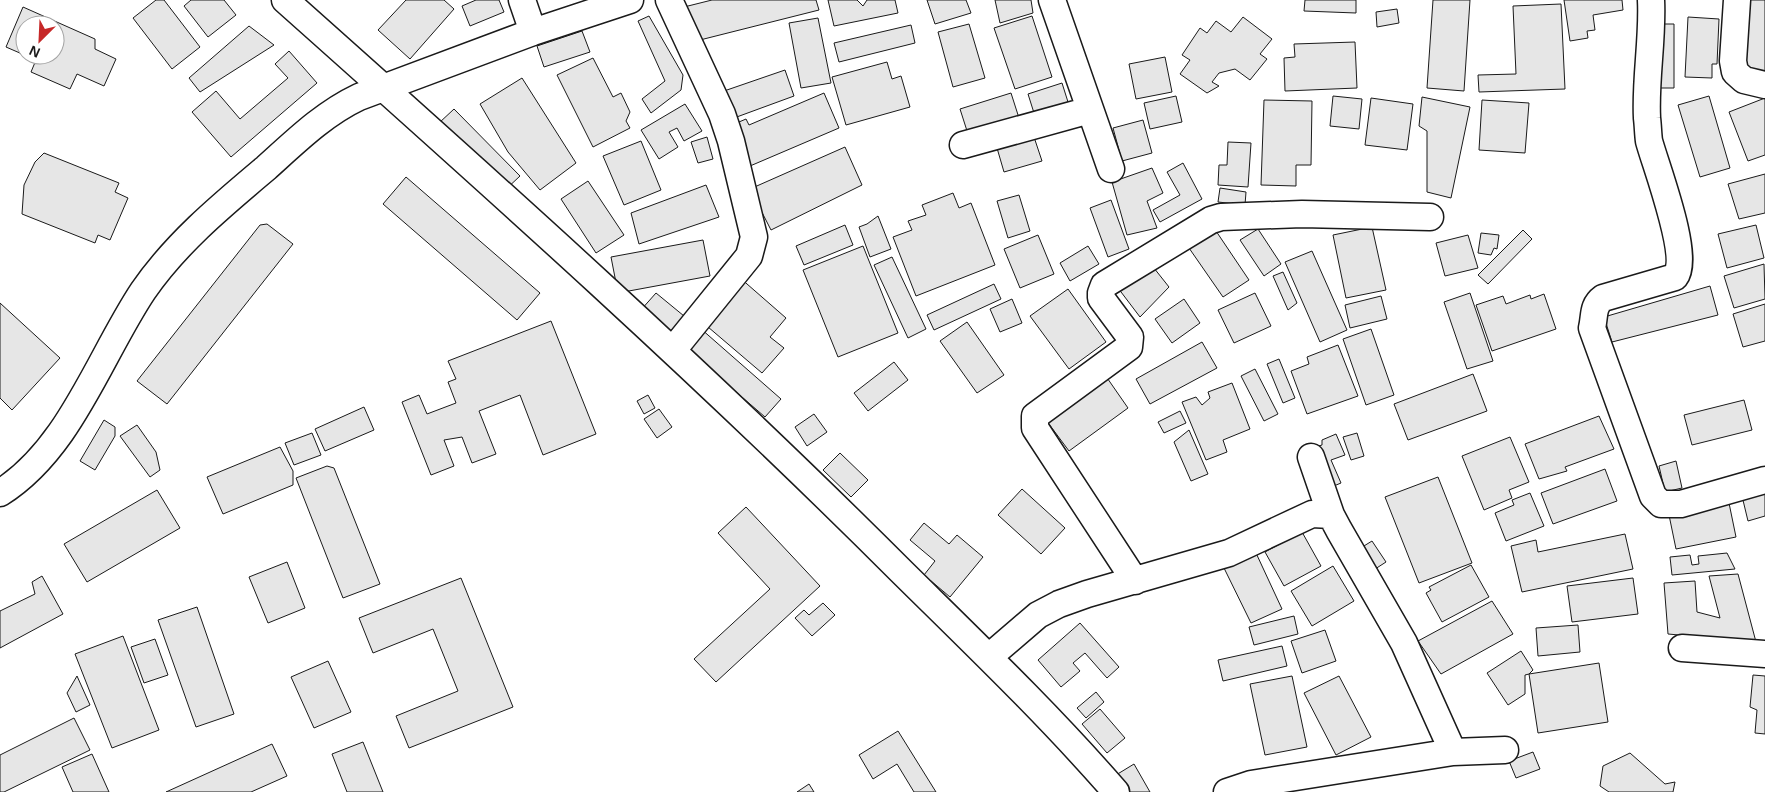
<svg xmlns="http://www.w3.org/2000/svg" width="1765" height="792" viewBox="0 0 1765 792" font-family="Arial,sans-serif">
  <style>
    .building { fill: #e6e6e6; stroke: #1a1a1a; fill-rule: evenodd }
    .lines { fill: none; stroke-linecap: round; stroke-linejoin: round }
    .minor-casing { stroke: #1a1a1a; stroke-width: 29 }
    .minor { stroke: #fff; stroke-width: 26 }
  </style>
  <rect width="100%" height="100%" fill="#fff"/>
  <path class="building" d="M156,0H164L200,47L172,69L133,18Z
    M191,0H224L236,15L208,37L184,6Z
    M406,0H444L454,9L410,59L378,30Z
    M476,0H499L504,12L470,26L462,6Z
    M712,0H816L819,10L692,42L684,7Z
    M828,0H857L863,6L867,0H895L898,13L834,26Z
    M927,0H966L971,13L935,24Z
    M995,0H1031L1033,13L1000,23Z
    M1305,0H1356V13L1304,11Z
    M1433,0H1470L1464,91L1427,88Z
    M1564,0H1622L1623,10L1593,15L1595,30L1587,31L1588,38L1570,41Z
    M1747,0H1765V71L1739,70Z
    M1561,4L1565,89L1479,92L1478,75L1516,74L1513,6Z
    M23,7L95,39V49L116,59L104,86L77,74L70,89L31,72L36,60L6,47ZM25,25H55V55H25Z
    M1397,9L1399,23L1377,27L1376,12Z
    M649,16L683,75L681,90L651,113L642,99L665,81L638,21Z
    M1032,16L1052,77L1015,89L994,28Z
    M1243,17L1272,39L1260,54L1267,59L1250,80L1235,69L1219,73L1212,82L1219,86L1207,93L1180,74L1190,60L1182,55L1200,28L1207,33L1216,21L1231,32Z
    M1688,17L1719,19L1717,64H1712V78L1685,77Z
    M818,18L831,83L801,88L789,23Z
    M969,24L985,78L953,87L938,32Z
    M1653,24H1674V88H1653Z
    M911,25L915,43L839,62L834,43Z
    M249,26L274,45L200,92L189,78Z
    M582,31L590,52L544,67L537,46Z
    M1355,42L1357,88L1285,91L1284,58L1295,57L1294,44Z
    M289,51L317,83L231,157L192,112L216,91L240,119L288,78L275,64Z
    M1165,57L1172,92L1136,99L1129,64Z
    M593,58L613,97L621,93L630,112L626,121L630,128L593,147L557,75Z
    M887,62L892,79L901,76L910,107L846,125L832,77Z
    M785,70L794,96L734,118L724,91Z
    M522,78L576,163L540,190L508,152L480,104Z
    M1062,83L1068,102L1034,113L1028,94Z
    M824,93L839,128L750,166L732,125L746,119L749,125Z
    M1011,93L1019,118L968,134L960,109Z
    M1176,96L1182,122L1150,129L1144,103Z
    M1333,96L1362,99L1359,129L1330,126Z
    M1709,96L1730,168L1700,177L1678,105Z
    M1422,97L1470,107L1451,198L1427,192V131L1419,126Z
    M1371,98L1413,104L1407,150L1365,145Z
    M1765,98V155L1748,161L1729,112Z
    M1264,100L1312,101L1311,165H1296V186L1261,185Z
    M1482,100L1529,103L1525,153L1479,150Z
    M685,104L702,131L684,141L677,128L669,132L678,147L659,159L641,130Z
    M454,109L520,176L504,191L439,123Z
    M1143,120L1152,153L1122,161L1113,128Z
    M707,137L713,159L698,163L691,142Z
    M1034,137L1042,161L1004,172L997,148Z
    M641,141L661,190L624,205L603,156Z
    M1228,142L1251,143L1248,187L1218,185L1219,165H1227Z
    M845,147L862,185L771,230L750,189Z
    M44,153L119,183L115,192L128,198L110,240L98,235L95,243L22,214L24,185L35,162Z
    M1183,163L1202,199L1160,222L1153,210L1180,195L1167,172Z
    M1152,168L1163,193L1147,201L1157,228L1127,235L1112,182Z
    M1765,174V213L1739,219L1728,184Z
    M406,177L540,293L517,320L383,204Z
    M588,181L624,235L596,253L561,199Z
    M706,185L719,217L639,244L631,213Z
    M1220,188L1246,192L1245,205L1218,202Z
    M953,193L959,208L971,203L995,265L916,296L893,237L912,230L908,221L926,215L922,205Z
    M1019,195L1030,231L1008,238L997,201Z
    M1111,200L1129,249L1108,257L1090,208Z
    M878,216L891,249L870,257L859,227L867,224Z
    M267,224L293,244L167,404L137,381L260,225Z
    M845,225L853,245L804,265L796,246Z
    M1756,225L1764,258L1727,268L1718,234Z
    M1372,227L1386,290L1346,298L1333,235Z
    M1258,229L1281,264L1264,276L1240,240Z
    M1523,230L1532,239L1488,284L1478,275Z
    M1216,231L1249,280L1223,297L1189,248Z
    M1481,233L1499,235L1497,249L1494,248L1491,255L1478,253Z
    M1038,235L1054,274L1020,288L1004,249Z
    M1468,235L1478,268L1445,276L1436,243Z
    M703,240L710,276L618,293L611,257Z
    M863,246L898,333L838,357L803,270Z
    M1088,246L1099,264L1070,281L1060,263Z
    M1312,251L1347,330L1320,342L1285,262Z
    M892,257L926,329L908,338L874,265Z
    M1150,263L1169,287L1140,317L1118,288Z
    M1764,264L1765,299L1734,308L1724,276Z
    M1283,272L1297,303L1288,310L1273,276Z
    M739,277L786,318L770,337L784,348L762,373L701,321Z
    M994,284L1001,299L934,330L927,315Z
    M1710,286L1718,315L1612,342L1604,317Z
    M1068,289L1106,342L1069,369L1030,316Z
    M656,293L684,316L668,334L640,311Z
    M1255,293L1271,326L1234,343L1218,310Z
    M1470,293L1493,361L1467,369L1444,302Z
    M1544,294L1556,329L1492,351L1476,305L1503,296L1506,304L1530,295L1531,299Z
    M1381,296L1387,319L1350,328L1345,305Z
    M1012,299L1022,323L1000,332L990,309Z
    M1184,299L1200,323L1172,343L1155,319Z
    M0,303L60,358L12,410L0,398Z
    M1765,304V341L1743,347L1733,314Z
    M551,321L596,434L543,455L520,395L479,411L496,454L472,463L462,437L444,440L454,466L431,475L402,402L419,395L427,414L456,403L448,382L456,379L448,361Z
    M692,321L781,399L765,417L676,340Z
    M967,322L1004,375L977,393L940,341Z
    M1371,329L1394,395L1366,405L1343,339Z
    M1202,342L1217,368L1150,404L1136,379Z
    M1338,345L1358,396L1307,414L1291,371L1309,364L1307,357Z
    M1279,359L1295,398L1283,403L1267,364Z
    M894,362L908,380L868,411L854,393Z
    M1255,369L1278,414L1264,421L1241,376Z
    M1103,372L1128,408L1069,451L1043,416Z
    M1473,374L1487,411L1408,440L1394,404Z
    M1232,383L1250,429L1223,440L1227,452L1206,460L1182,402L1196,397L1202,405L1210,398L1208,392Z
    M648,395L655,408L644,414L637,401Z
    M1744,400L1752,430L1692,445L1684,415Z
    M364,407L374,430L325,451L315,429Z
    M659,409L672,427L657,438L644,419Z
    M1180,411L1186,423L1164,433L1158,422Z
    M814,414L827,432L807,446L795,427Z
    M1599,416L1614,449L1565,467L1567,471L1539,479L1525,444Z
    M104,420L115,427V436L95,470L80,461Z
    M137,425L156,452L160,470L150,477L120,436Z
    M1189,430L1208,474L1191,481L1174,442Z
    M312,433L321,455L294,465L285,443Z
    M1357,433L1364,456L1351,460L1343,437Z
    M1336,434L1345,455L1331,460L1341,483L1329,488L1312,448L1322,445V440Z
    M1510,437L1529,482L1509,490L1512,498L1484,510L1462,456Z
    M280,447L293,471V485L223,514L207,477Z
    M840,453L868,480L851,497L823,470Z
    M1676,461L1682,488L1665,492L1659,466Z
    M327,466L334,468L380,584L343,598L296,478Z
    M1605,469L1617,501L1553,524L1541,493Z
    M1438,477L1472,563L1419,583L1385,497Z
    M1022,489L1065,528L1041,554L998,515Z
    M157,490L180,528L87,582L64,544Z
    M1765,490V516L1748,521L1742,496Z
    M1530,493L1544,526L1506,541L1495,513L1514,505L1512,500Z
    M1729,503L1736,537L1676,549L1669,515Z
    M746,507L820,586L716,682L694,659L770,589L718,533Z
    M924,523L949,544L957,535L983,557L950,597L924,575L935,561L910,540Z
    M1302,532L1321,566L1284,586L1265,552Z
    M1625,534L1633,569L1522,592L1511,546L1536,540L1538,552Z
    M1372,541L1386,562L1372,571L1359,549Z
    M1256,553L1282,609L1251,623L1224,568Z
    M1727,553L1735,569L1672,575L1670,557L1690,555L1692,565L1699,564L1698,556Z
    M287,562L305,608L268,623L249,577Z
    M1471,565L1489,597L1442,622L1426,593L1431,590L1429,587Z
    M1333,566L1354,601L1312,626L1291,591Z
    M1738,574L1756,642L1668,634L1664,583L1695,581L1697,612L1720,618L1709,576Z
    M42,576L63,614L0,648V611L35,594L32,582Z
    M461,578L513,707L409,748L396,716L458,691L433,629L373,653L359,618Z
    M1633,578L1638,614L1572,622L1567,586Z
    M1492,601L1513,634L1441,674L1418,641Z
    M823,603L835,615L812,636L795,618L804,610L809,615Z
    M197,607L234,714L196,727L158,620Z
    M1294,616L1298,634L1254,645L1249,627Z
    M1080,623L1119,667L1107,678L1085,653L1073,663L1080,671L1061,687L1038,660Z
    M1578,625L1580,652L1538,656L1536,628Z
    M1325,630L1336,661L1302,673L1291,641Z
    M123,636L159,730L112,748L75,654Z
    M155,639L168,675L144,683L131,647Z
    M1282,646L1287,666L1223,681L1218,660Z
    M1521,651L1533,670L1529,674L1525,675V694L1508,705L1487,673Z
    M328,661L351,712L314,728L291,677Z
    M1599,663L1608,722L1538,733L1529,674Z
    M1753,675L1765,676V734L1755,733L1757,710L1750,707Z
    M77,676L90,705L76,712L67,693Z
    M1292,676L1307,747L1265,755L1250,684Z
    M1339,676L1371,737L1336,755L1304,693Z
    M1096,692L1104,702L1086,718L1077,708Z
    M1100,709L1125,738L1107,753L1082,724Z
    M74,718L90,750L4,792H0V755Z
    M898,731L936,792H914L897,764L873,779L859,755Z
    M363,742L383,792H347L332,754Z
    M272,744L287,776L251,792H166Z
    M1533,752L1540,769L1516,778L1509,761Z
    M1630,753L1665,784L1675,782L1673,792H1609L1600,786L1603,766Z
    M92,754L109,792H73L62,767Z
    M1134,764L1150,792H1126L1116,775Z
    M809,784L814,792H797Z"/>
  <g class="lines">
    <g class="minor-casing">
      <path id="minor" d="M285,0C495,187 704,374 903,573C976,645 1049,715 1116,792
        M522,0L533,32
        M669,0L722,114L731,141L754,237L749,256L673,350
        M1052,0L1111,169
        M1651,0C1653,39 1645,79 1647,118C1648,126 1648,134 1649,141C1656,167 1691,257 1675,277L1603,298C1592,306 1595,316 1592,328L1653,496L1661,504H1681L1765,480
        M1737,0L1733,61L1735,72L1744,80L1765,85
        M963,145L1090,110
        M1311,457L1331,515L1339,530L1404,643L1453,752
        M0,493C70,449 99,357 143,291C176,243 222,205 266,168C295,142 323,114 359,97L533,32L630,0
        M1135,581L1035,428V416L1129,347L1130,337L1101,298V293L1104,285L1211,220L1221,217L1302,214L1430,217
        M1682,648L1765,654
        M989,657L1038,615L1059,604L1087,594L1229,553L1312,514L1331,515
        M1227,792L1251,784L1453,752L1505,750"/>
    </g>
    <use href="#minor" class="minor"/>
  </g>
  <g transform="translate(40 40) rotate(204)"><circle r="24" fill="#ffffff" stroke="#a3a3a3"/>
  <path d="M0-4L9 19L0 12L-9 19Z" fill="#c62828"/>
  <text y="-8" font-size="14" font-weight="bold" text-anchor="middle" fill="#1a1a1a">N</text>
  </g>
</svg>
